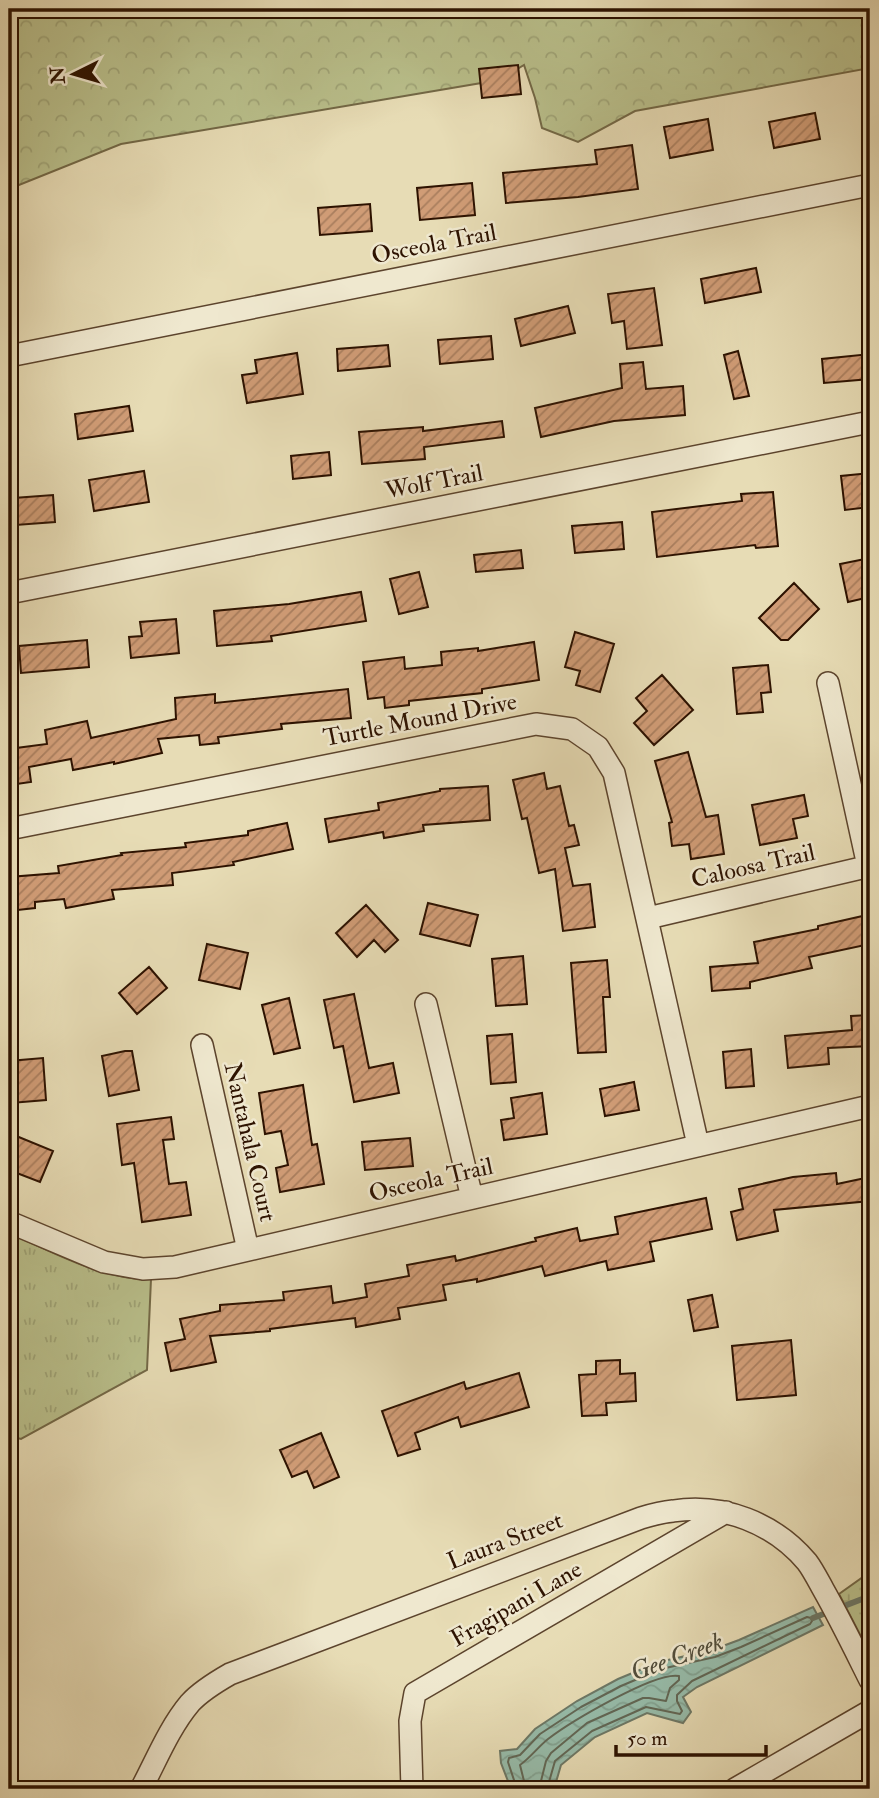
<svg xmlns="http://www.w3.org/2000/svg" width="879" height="1798" viewBox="0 0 879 1798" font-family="'IM FELL Double Pica',serif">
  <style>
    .grass { fill: url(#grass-tufts); stroke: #736846; stroke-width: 2 }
    .forest { fill: url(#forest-crowns); stroke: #736846; stroke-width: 2 }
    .wetland { fill: url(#wetland-marsh); stroke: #736846; stroke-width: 2 }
    .water { fill: url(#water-waves); stroke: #6d7866; stroke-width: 2 }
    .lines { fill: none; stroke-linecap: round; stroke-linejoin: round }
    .shore { stroke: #626755; stroke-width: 2 }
    .stream { stroke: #6d7866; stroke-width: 6 }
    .building { fill: url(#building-hatch); stroke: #2d1200; stroke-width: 2 }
    .minor-casing { stroke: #5c442d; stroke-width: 24 }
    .minor { stroke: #efe8cf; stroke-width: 21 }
    .labels { text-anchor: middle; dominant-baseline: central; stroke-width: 5; stroke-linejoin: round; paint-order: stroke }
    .street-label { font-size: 24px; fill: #2d1200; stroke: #efe8cf }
    .water-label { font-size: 26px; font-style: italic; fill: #524e3c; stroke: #efe8cf }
  </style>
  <defs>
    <pattern id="grass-tufts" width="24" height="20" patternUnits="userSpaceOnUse" patternTransform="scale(1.75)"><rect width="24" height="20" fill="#b9bf8b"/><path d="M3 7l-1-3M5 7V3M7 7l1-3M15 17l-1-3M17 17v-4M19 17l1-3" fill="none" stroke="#9fa376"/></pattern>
    <pattern id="forest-crowns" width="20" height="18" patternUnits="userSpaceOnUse" patternTransform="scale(1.75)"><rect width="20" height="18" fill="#b9bf8b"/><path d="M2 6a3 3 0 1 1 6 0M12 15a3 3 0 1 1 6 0" fill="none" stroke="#9fa376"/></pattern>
    <pattern id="wetland-marsh" width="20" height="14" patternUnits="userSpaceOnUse" patternTransform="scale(1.75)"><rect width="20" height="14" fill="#b9bf8b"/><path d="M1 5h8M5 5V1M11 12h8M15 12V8" fill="none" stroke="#9fa376"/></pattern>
    <pattern id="water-waves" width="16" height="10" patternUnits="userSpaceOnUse" patternTransform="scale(1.75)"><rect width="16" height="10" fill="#97bcaa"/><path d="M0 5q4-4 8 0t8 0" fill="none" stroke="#82a190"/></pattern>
    <pattern id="building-hatch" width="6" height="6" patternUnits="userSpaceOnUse" patternTransform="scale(1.75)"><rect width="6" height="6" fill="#d09c76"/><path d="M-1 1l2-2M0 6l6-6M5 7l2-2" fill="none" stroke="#a97e5e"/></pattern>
  </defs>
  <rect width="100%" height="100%" fill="#e7dcb5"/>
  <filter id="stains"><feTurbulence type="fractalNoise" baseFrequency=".00286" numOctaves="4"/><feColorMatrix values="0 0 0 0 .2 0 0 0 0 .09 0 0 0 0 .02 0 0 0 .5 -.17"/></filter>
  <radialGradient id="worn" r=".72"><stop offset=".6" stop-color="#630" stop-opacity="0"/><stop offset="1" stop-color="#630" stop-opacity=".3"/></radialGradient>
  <path class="grass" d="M9,1233C54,1252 101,1280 151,1279L147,1370L21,1439L9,1436Z"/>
  <path class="forest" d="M9,9H870V68L635,111L578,142L542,128L535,98L524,65L499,80L121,144L9,189Z"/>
  <path class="wetland" d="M870,1572V1654L839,1594Z"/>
  <path class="water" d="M813,1607L823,1625L697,1687L683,1697L691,1712L683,1723L647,1713L595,1737L561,1765L554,1789H511L501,1763L500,1751L517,1749L535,1729L577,1701L618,1679L659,1662L712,1650L739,1640Z"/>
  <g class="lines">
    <path class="shore" d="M517,1789L508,1762L509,1758L520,1755L540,1734L581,1707L621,1686L661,1669L715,1657L741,1647L807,1617L811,1618L812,1621L810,1624L692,1681L677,1695V1701L682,1711L680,1714L646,1707L592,1731L555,1761L547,1789
      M526,1789L520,1765C530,1758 538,1747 548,1739C569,1723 655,1671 679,1676V1680L670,1688L666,1701L649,1698H643L587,1723L551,1753L546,1761L539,1789"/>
    <path class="stream" d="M813,1618L870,1596"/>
  </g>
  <path class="building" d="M518,65L521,94L482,98L479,69Z
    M815,113L820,139L774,148L769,122Z
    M708,119L713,150L670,158L664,127Z
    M632,145L638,189L578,197L506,203L503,173L597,164L595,150Z
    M472,183L475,215L420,220L417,188Z
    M370,204L372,231L320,235L318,208Z
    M756,268L761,292L705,303L701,279Z
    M654,288L662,345L627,349L624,321L612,323L608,294Z
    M568,306L575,333L521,346L515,319Z
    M491,336L493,359L440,364L438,340Z
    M388,345L390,366L338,371L337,349Z
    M738,351L749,396L734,399L724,355Z
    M297,353L303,394L247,403L242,375L257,373L255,360Z
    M870,354V379L824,383L822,359Z
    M643,362L646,389L683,386L685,415L614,421L541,437L535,408L622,388L620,364Z
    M129,406L133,431L78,439L75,414Z
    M502,421L504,437L424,447L425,459L362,464L359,432L423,427V431Z
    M329,452L331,475L293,479L291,456Z
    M144,471L149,502L94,511L89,480Z
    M870,473V507L845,510L841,476Z
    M773,492L778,546L756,548L755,545L657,557L652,512L742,501L741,494Z
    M53,495L55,522L16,525L14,498Z
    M622,522L624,549L575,553L572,526Z
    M521,550L523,568L476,572L474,555Z
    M870,558V597L848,602L840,564Z
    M419,572L428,607L399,614L390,579Z
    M794,583L819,609L788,640H781L759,618Z
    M361,592L366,621L271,636L272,641L217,646L214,611L289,604Z
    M176,619L179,653L131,658L129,637L142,636L140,622Z
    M575,632L614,644L600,692L576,685L580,671L565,667Z
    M87,640L89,667L21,673L19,646Z
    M534,642L539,680L482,689V693L409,701V705L385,708L384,697L368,699L363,662L404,657L405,669L442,665L441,652L478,648V651Z
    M768,665L771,692L761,693L763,712L737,714L733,668Z
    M662,675L693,710L654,745L634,723L647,711L636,698Z
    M348,689L351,718L281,724L282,729L218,737L219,743L200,745L199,735L158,739L162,753L114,764V762L73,770L71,759L29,767L31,782L9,785V749L47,744L45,730L87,721L91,738L176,719L175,698L215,694V703Z
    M688,752L706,817L718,815L724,854L691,859L689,844L672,846L669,823L672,822L655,761Z
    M544,773L547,789L560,786L569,826L574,825L579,845L565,848L573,886L590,884L595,927L563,931L555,869L539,873L527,818L522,819L513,780Z
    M488,786L490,820L423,825L424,831L384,838L383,832L329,842L325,819L379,810L378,803L440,791V789Z
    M804,795L808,816L793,819L797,838L760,845L752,805Z
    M287,823L293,849L233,862L234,865L172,873L173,885L112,890L114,899L66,908L64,899L35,902V908L9,911V877L59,873L58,866L122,855L121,853L186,847L185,843L248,835V831Z
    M428,903L478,915L470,946L420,934Z
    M366,905L398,940L385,952L374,940L357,957L336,933Z
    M867,915L870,931V944L809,957L812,968L750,982V988L712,991L710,967L758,963L754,942L818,929V926Z
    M207,944L248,953L240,989L199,980Z
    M523,956L527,1004L496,1006L492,959Z
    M607,960L610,997H603L606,1052L578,1053L571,963Z
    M149,967L167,988L137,1014L119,993Z
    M354,994L369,1068L393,1063L399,1093L354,1102L343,1046L334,1048L324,1000Z
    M289,998L300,1048L274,1054L262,1005Z
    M870,1015V1046L828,1048L829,1064L788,1068L785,1036L852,1030L851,1016Z
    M512,1034L516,1082L491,1084L487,1036Z
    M751,1049L754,1086L726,1088L723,1052Z
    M125,1051H132L139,1090L109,1096L102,1056Z
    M43,1058L46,1100L11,1103L9,1061Z
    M634,1082L639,1110L605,1116L600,1089Z
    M303,1085L312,1145L317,1144L324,1184L280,1192L276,1168L288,1165L281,1131L265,1134L259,1093Z
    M542,1093L547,1134L504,1140L501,1120L514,1118L511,1098Z
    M171,1117L174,1139L163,1140L169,1184L186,1182L191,1215L142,1222L134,1163L122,1165L117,1124Z
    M9,1133L53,1151L40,1182L9,1170Z
    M410,1138L413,1166L365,1170L362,1142Z
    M836,1173L837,1184L870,1177V1201L774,1210L778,1231L737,1240L731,1212L743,1209L739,1189L793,1177Z
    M706,1198L712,1229L650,1242L654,1261L608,1270L606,1261L545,1276L542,1266L477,1282V1279L443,1285L446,1300L398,1308L400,1319L356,1327L355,1318L270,1329V1331L210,1336L216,1362L171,1371L165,1343L185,1339L180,1319L220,1311V1305L284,1300L283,1292L331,1286L333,1303L367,1297L365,1284L409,1276L407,1265L455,1256L456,1261L536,1241L535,1238L577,1228L580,1241L618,1234L615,1217Z
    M712,1295L718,1327L694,1331L688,1300Z
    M791,1340L796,1395L737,1400L732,1346Z
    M620,1360V1374L635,1373L636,1401L606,1403L607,1415L582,1416L579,1375L596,1374V1361Z
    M519,1373L529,1407L461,1427L458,1417L415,1433L420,1449L398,1456L382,1411L464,1382L466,1389Z
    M321,1433L339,1477L314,1488L307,1471L292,1477L280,1450Z"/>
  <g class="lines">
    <g class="minor-casing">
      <path id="minor" d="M9,356L870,185
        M9,593L870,422
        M828,683L868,866
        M9,829L536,724L572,729L598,747L614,773L698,1145
        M648,918L870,866
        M426,1004L472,1198
        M202,1045L248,1250
        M9,1222L104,1262L143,1269L175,1267L870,1106
        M141,1789C156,1761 169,1728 190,1703C201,1691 216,1682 230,1674L641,1518C651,1515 662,1512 673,1511C723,1503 774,1523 807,1562C813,1570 818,1580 823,1589C840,1619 855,1650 870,1680
        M412,1789L410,1721L415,1693L726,1512
        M735,1789L870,1711"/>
    </g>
    <use href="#minor" class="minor"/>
  </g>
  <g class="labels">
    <g class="street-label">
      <text transform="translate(434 244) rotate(-11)">Osceola Trail</text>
      <text transform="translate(434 482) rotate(-11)">Wolf Trail</text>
      <text transform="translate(420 720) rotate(-11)">Turtle Mound Drive</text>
      <text transform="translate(753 866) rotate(-13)">Caloosa Trail</text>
      <text transform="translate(250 1142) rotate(77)">Nantahala Court</text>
      <text transform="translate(431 1180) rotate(-13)">Osceola Trail</text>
      <text transform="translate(505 1541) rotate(-21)">Laura Street</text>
      <text transform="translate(516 1604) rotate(-30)">Fragipani Lane</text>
    </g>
    <g class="water-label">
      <text transform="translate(677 1657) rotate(-20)">Gee Creek</text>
    </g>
  </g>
  <rect width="879" height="1798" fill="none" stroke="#e7dcb5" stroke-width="35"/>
  <rect x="10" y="10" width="858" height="1777" fill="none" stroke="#2d1200" stroke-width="3.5"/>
  <rect x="18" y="18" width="844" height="1763" fill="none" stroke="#2d1200" stroke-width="2"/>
  <g transform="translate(74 74) rotate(265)" stroke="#efe8cf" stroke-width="5" paint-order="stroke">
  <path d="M0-5L12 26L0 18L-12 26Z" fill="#2d1200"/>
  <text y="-10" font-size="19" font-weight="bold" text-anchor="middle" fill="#2d1200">N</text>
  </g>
  <path d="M616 1745v10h150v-10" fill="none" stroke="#2d1200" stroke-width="3.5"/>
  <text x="627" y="1745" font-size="21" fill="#2d1200" stroke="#efe8cf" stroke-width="5" paint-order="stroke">50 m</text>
  <rect width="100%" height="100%" filter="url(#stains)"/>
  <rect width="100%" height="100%" fill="url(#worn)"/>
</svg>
